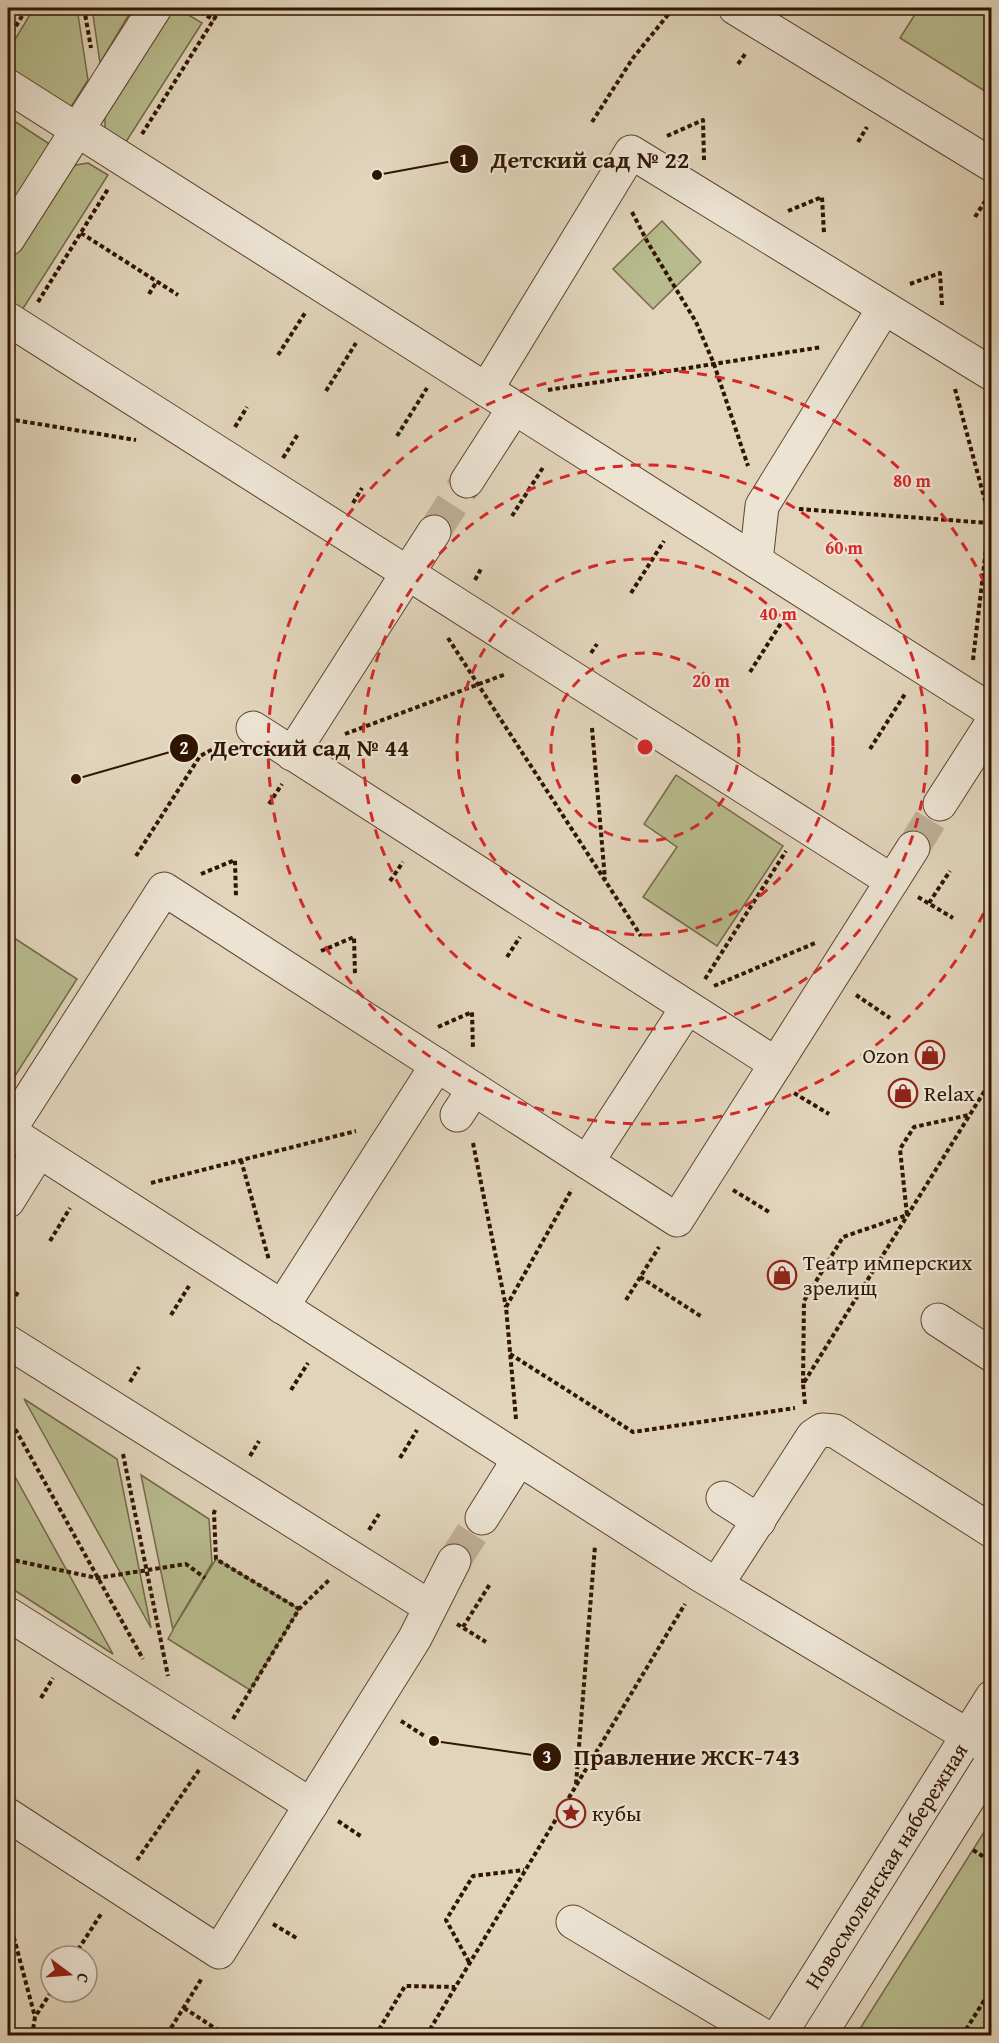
<svg xmlns="http://www.w3.org/2000/svg" width="999" height="2043" viewBox="0 0 999 2043" font-family="'Gentium Book Plus',serif">
  <style>
    .green { fill: #b7bb8d; stroke: #746848; stroke-width: 1.5 }
    .lines { fill: none; stroke-linecap: round; stroke-linejoin: round }
    .minor-tunnel { stroke: #beae96; stroke-width: 33; stroke-dasharray: 33 16; stroke-linecap: butt }
    .minor-casing { stroke: #5c4530; stroke-width: 35 }
    .path { stroke: #301502; stroke-width: 4; stroke-dasharray: 4.5 3; stroke-linecap: butt }
    .minor { stroke: #ece3d3; stroke-width: 33 }
    .ring { fill: none; stroke: #d62828; stroke-width: 3; stroke-dasharray: 10 8 }
    .labels { text-anchor: middle; dominant-baseline: central; stroke-width: 4.5; stroke-linejoin: round; paint-order: stroke }
    .poi-label { font-size: 22px; fill: #301502; stroke: #ece3d3; text-anchor: start }
    .street-label { font-size: 22px; fill: #301502; stroke: #ece3d3 }
    .centre { fill: #d62828; stroke: #ece3d3; stroke-width: 3 }
    .ring-label { font-size: 18px; text-anchor: middle; font-weight: bold; fill: #d62828; stroke: #ece3d3; stroke-width: 4.5; stroke-linejoin: round; paint-order: stroke }
    .leader { fill: none; stroke: #301502; stroke-width: 2 }
    .callout-dot { fill: #301502; stroke: #ece3d3; stroke-width: 2 }
    .mark-label { font-size: 18px; text-anchor: middle; font-weight: bold; fill: #fff }
    .callout-label { font-size: 24px; text-anchor: middle; font-weight: bold; fill: #301502; stroke: #ece3d3; stroke-width: 4.5; stroke-linejoin: round; paint-order: stroke }
  </style>
  <rect width="100%" height="100%" fill="#e1d4bb"/>
  <filter id="stains"><feTurbulence type="fractalNoise" baseFrequency=".00333" numOctaves="4"/><feColorMatrix values="0 0 0 0 .2 0 0 0 0 .09 0 0 0 0 .02 0 0 0 .5 -.17"/></filter>
  <radialGradient id="worn" r=".72"><stop offset=".6" stop-color="#630" stop-opacity="0"/><stop offset="1" stop-color="#630" stop-opacity=".3"/></radialGradient>
  <path class="green" d="M34,8H77L88,80L69,110L8,69V51Z
    M92,8H133L100,63Z
    M173,8H177L202,23L124,145L105,133V116Z
    M919,8H991V95L900,38Z
    M8,117L51,145L8,214Z
    M88,163L108,175L17,318L8,311V264L70,166Z
    M662,221L701,262L653,309L613,269Z
    M676,775L783,846L717,946L643,897L677,847L644,824Z
    M8,934L77,979L15,1076L8,1071Z
    M24,1399L117,1459L151,1628Z
    M8,1464L113,1654L8,1586Z
    M141,1475L209,1519L212,1563L173,1629L216,1559L299,1609L250,1690L168,1639L173,1630Z
    M991,1821V2035H856Z"/>
  <g class="lines">
    <path class="minor-tunnel" d="M434,532L467,481
      M913,848L940,804
      M454,1561L482,1518"/>
    <g class="minor-casing">
      <g id="minor">
        <path d="M735,8L992,165"/>
        <path d="M8,86L992,711"/>
        <path d="M8,239L155,8"/>
        <path d="M8,319L892,881"/>
        <path d="M486,390L631,152L992,374"/>
        <path d="M467,481L514,408"/>
        <path d="M756,561L762,506L884,308"/>
        <path d="M253,728L776,1064"/>
        <path d="M292,754L434,532"/>
        <path d="M940,804L992,723"/>
        <path d="M457,1115L474,1089"/>
        <path d="M8,1131L702,1576L992,1750"/>
        <path d="M8,1132L164,889L677,1220L913,848"/>
        <path d="M587,1162L687,1008"/>
        <path d="M8,1201L39,1151"/>
        <path d="M282,1307L437,1065"/>
        <path d="M938,1320L992,1355"/>
        <path d="M8,1342L430,1607"/>
        <path d="M723,1498L759,1521"/>
        <path d="M482,1518L519,1459"/>
        <path d="M717,1584L813,1436L822,1430L835,1431L992,1531"/>
        <path d="M8,1614L311,1805"/>
        <path d="M8,1815L219,1952L415,1638L454,1561"/>
        <path d="M573,1922L764,2036"/>
        <path id="s1" d="M779,2036L992,1697"/>
        <path d="M819,2036L992,1761"/>
      </g>
    </g>
    <path class="path" d="M84,8L91,48
      M194,8L214,20
      M8,39L27,8
      M738,64L746,53
      M592,122L633,58L671,11L698,8
      M142,134L221,8
      M667,136L703,120L704,160
      M858,142L867,127
      M788,211L822,197L824,234
      M632,212L648,243L696,322L714,364L748,466
      M975,217L989,195
      M81,233L178,295
      M910,284L940,273L942,305
      M149,294L157,281
      M38,302L108,189
      M278,355L305,313
      M955,389L992,527
      M548,390L822,347
      M326,391L356,343
      M8,419L136,440
      M235,427L247,407
      M397,436L427,388
      M283,458L298,434
      M353,503L362,488
      M799,509L989,523
      M512,516L544,466
      M475,580L482,567
      M631,593L664,541
      M448,638L641,936
      M591,653L597,644
      M973,660L989,523L992,520
      M750,672L785,617
      M592,728L605,879
      M345,734L506,674
      M870,749L905,694
      M269,804L282,784
      M136,856L200,756L225,743
      M201,874L235,860L236,897
      M390,881L403,862
      M918,897L953,918
      M929,903L950,871
      M321,951L354,937L355,974
      M507,957L520,937
      M705,979L786,851
      M714,986L815,943
      M856,995L890,1018
      M438,1027L472,1012L473,1049
      M794,1093L829,1114
      M473,1143L506,1307
      M241,1160L269,1260
      M151,1183L356,1131
      M733,1190L769,1212
      M50,1241L70,1208
      M640,1277L702,1317
      M626,1300L659,1247
      M8,1309L18,1292
      M171,1315L189,1286
      M510,1354L633,1432L795,1408
      M130,1382L139,1367
      M803,1383L804,1301L843,1237L907,1215L900,1149L914,1127L969,1115
      M291,1390L308,1363
      M805,1404L803,1384L992,1079
      M8,1416L143,1659
      M516,1419L506,1307L572,1189
      M123,1454L168,1676
      M250,1456L259,1441
      M400,1458L417,1430
      M215,1510L214,1513L216,1559L299,1609
      M369,1530L379,1514
      M8,1559L97,1578L186,1564L205,1578
      M457,1624L486,1642
      M463,1627L490,1584
      M41,1698L53,1678
      M233,1719L299,1609L329,1580
      M401,1721L426,1737
      M8,1767L10,1784
      M576,1784L595,1546
      M338,1821L362,1837
      M973,1850L992,1862
      M137,1860L199,1770
      M8,1923L14,1938L35,2017
      M273,1924L298,1939
      M74,1956L101,1914
      M469,1962L446,1920L473,1876L524,1870
      M184,2008L227,2036
      M171,2028L202,1978
      M32,2036L35,2017L51,1992
      M375,2036L405,1986L455,1987
      M426,2036L685,1604
      M962,2036L992,1988"/>
    <use href="#minor" class="minor"/>
  </g>
  <g class="ring">
    <circle cx="645" cy="747" r="94"/>
    <circle cx="645" cy="747" r="188"/>
    <circle cx="645" cy="747" r="282"/>
    <path d="M991 897A377 377 0 1 1 991 597"/>
  </g>
  <defs>
    <g id="shop-ring" transform="scale(1.5)"><circle r="9.5" fill="#ece3d3" stroke="#8f2418" stroke-width="1.5"/><path d="M-5-2.5h2.3a2.7 3.5 0 0 1 5.4 0H5L5.5 6h-11ZM-1.5-2.5h3a1.5 2.3 0 0 0-3 0Z" fill="#8f2418"/></g>
    <g id="sight-ring" transform="scale(1.5)"><circle r="9.5" fill="#ece3d3" stroke="#8f2418" stroke-width="1.5"/><path d="M0-6L1.8-2.2L6-1.7L2.9 1.2L3.7 5.4L0 3.3L-3.7 5.4L-2.9 1.2L-6-1.7L-1.8-2.2Z" fill="#8f2418"/></g>
  </defs>
  <g fill-rule="evenodd">
    <use href="#shop-ring" x="930" y="1055"/>
    <use href="#shop-ring" x="903" y="1093"/>
    <use href="#shop-ring" x="782" y="1275"/>
    <use href="#sight-ring" x="571" y="1813"/>
  </g>
  <g class="labels">
    <g class="poi-label">
      <text x="909" y="1055" text-anchor="end">Ozon</text>
      <text x="924" y="1093">Relax</text>
      <text x="803" y="1262">Театр имперских<tspan x="803" dy="25">зрелищ</tspan></text>
      <text x="592" y="1813">кубы</text>
    </g>
    <g class="street-label">
      <text stroke="none"><textPath href="#s1" startOffset="201">Новосмоленская набережная</textPath></text>
    </g>
  </g>
  <circle cx="645" cy="747" r="9" class="centre"/>
  <g class="ring-label">
    <text x="912" y="487">80 m</text>
    <text x="844" y="554">60 m</text>
    <text x="778" y="620">40 m</text>
    <text x="711" y="687">20 m</text>
  </g>
  <path class="leader" d="M377 175L464 159M76 779L184 748M434 1741L547 1757"/>
  <g class="callout-dot">
    <circle cx="377" cy="175" r="6"/>
    <circle cx="76" cy="779" r="6"/>
    <circle cx="434" cy="1741" r="6"/>
    <circle cx="464" cy="159" r="15"/>
    <circle cx="184" cy="748" r="15"/>
    <circle cx="547" cy="1757" r="15"/>
  </g>
  <g class="mark-label">
    <text x="464" y="166">1</text>
    <text x="184" y="754">2</text>
    <text x="547" y="1763">3</text>
  </g>
  <g class="callout-label">
    <text x="590" y="168">Детский сад № 22</text>
    <text x="310" y="756">Детский сад № 44</text>
    <text x="687" y="1765">Правление ЖСК-743</text>
  </g>
  <rect width="999" height="2043" fill="none" stroke="#e1d4bb" stroke-width="30"/>
  <rect x="9" y="9" width="981" height="2025" fill="none" stroke="#301502" stroke-width="3"/>
  <rect x="15" y="15" width="969" height="2013" fill="none" stroke="#301502" stroke-width="1.5"/>
  <g transform="translate(69 1974) rotate(106)"><circle r="28" fill="#ece3d3" stroke="#a1917f" stroke-width="1.5"/>
  <path d="M0-4.5L10 22L0 15L-10 22Z" fill="#8f2418"/>
  <text y="-9" font-size="16" font-weight="bold" text-anchor="middle" fill="#301502">С</text>
  </g>
  <rect width="100%" height="100%" filter="url(#stains)"/>
  <rect width="100%" height="100%" fill="url(#worn)"/>
</svg>
